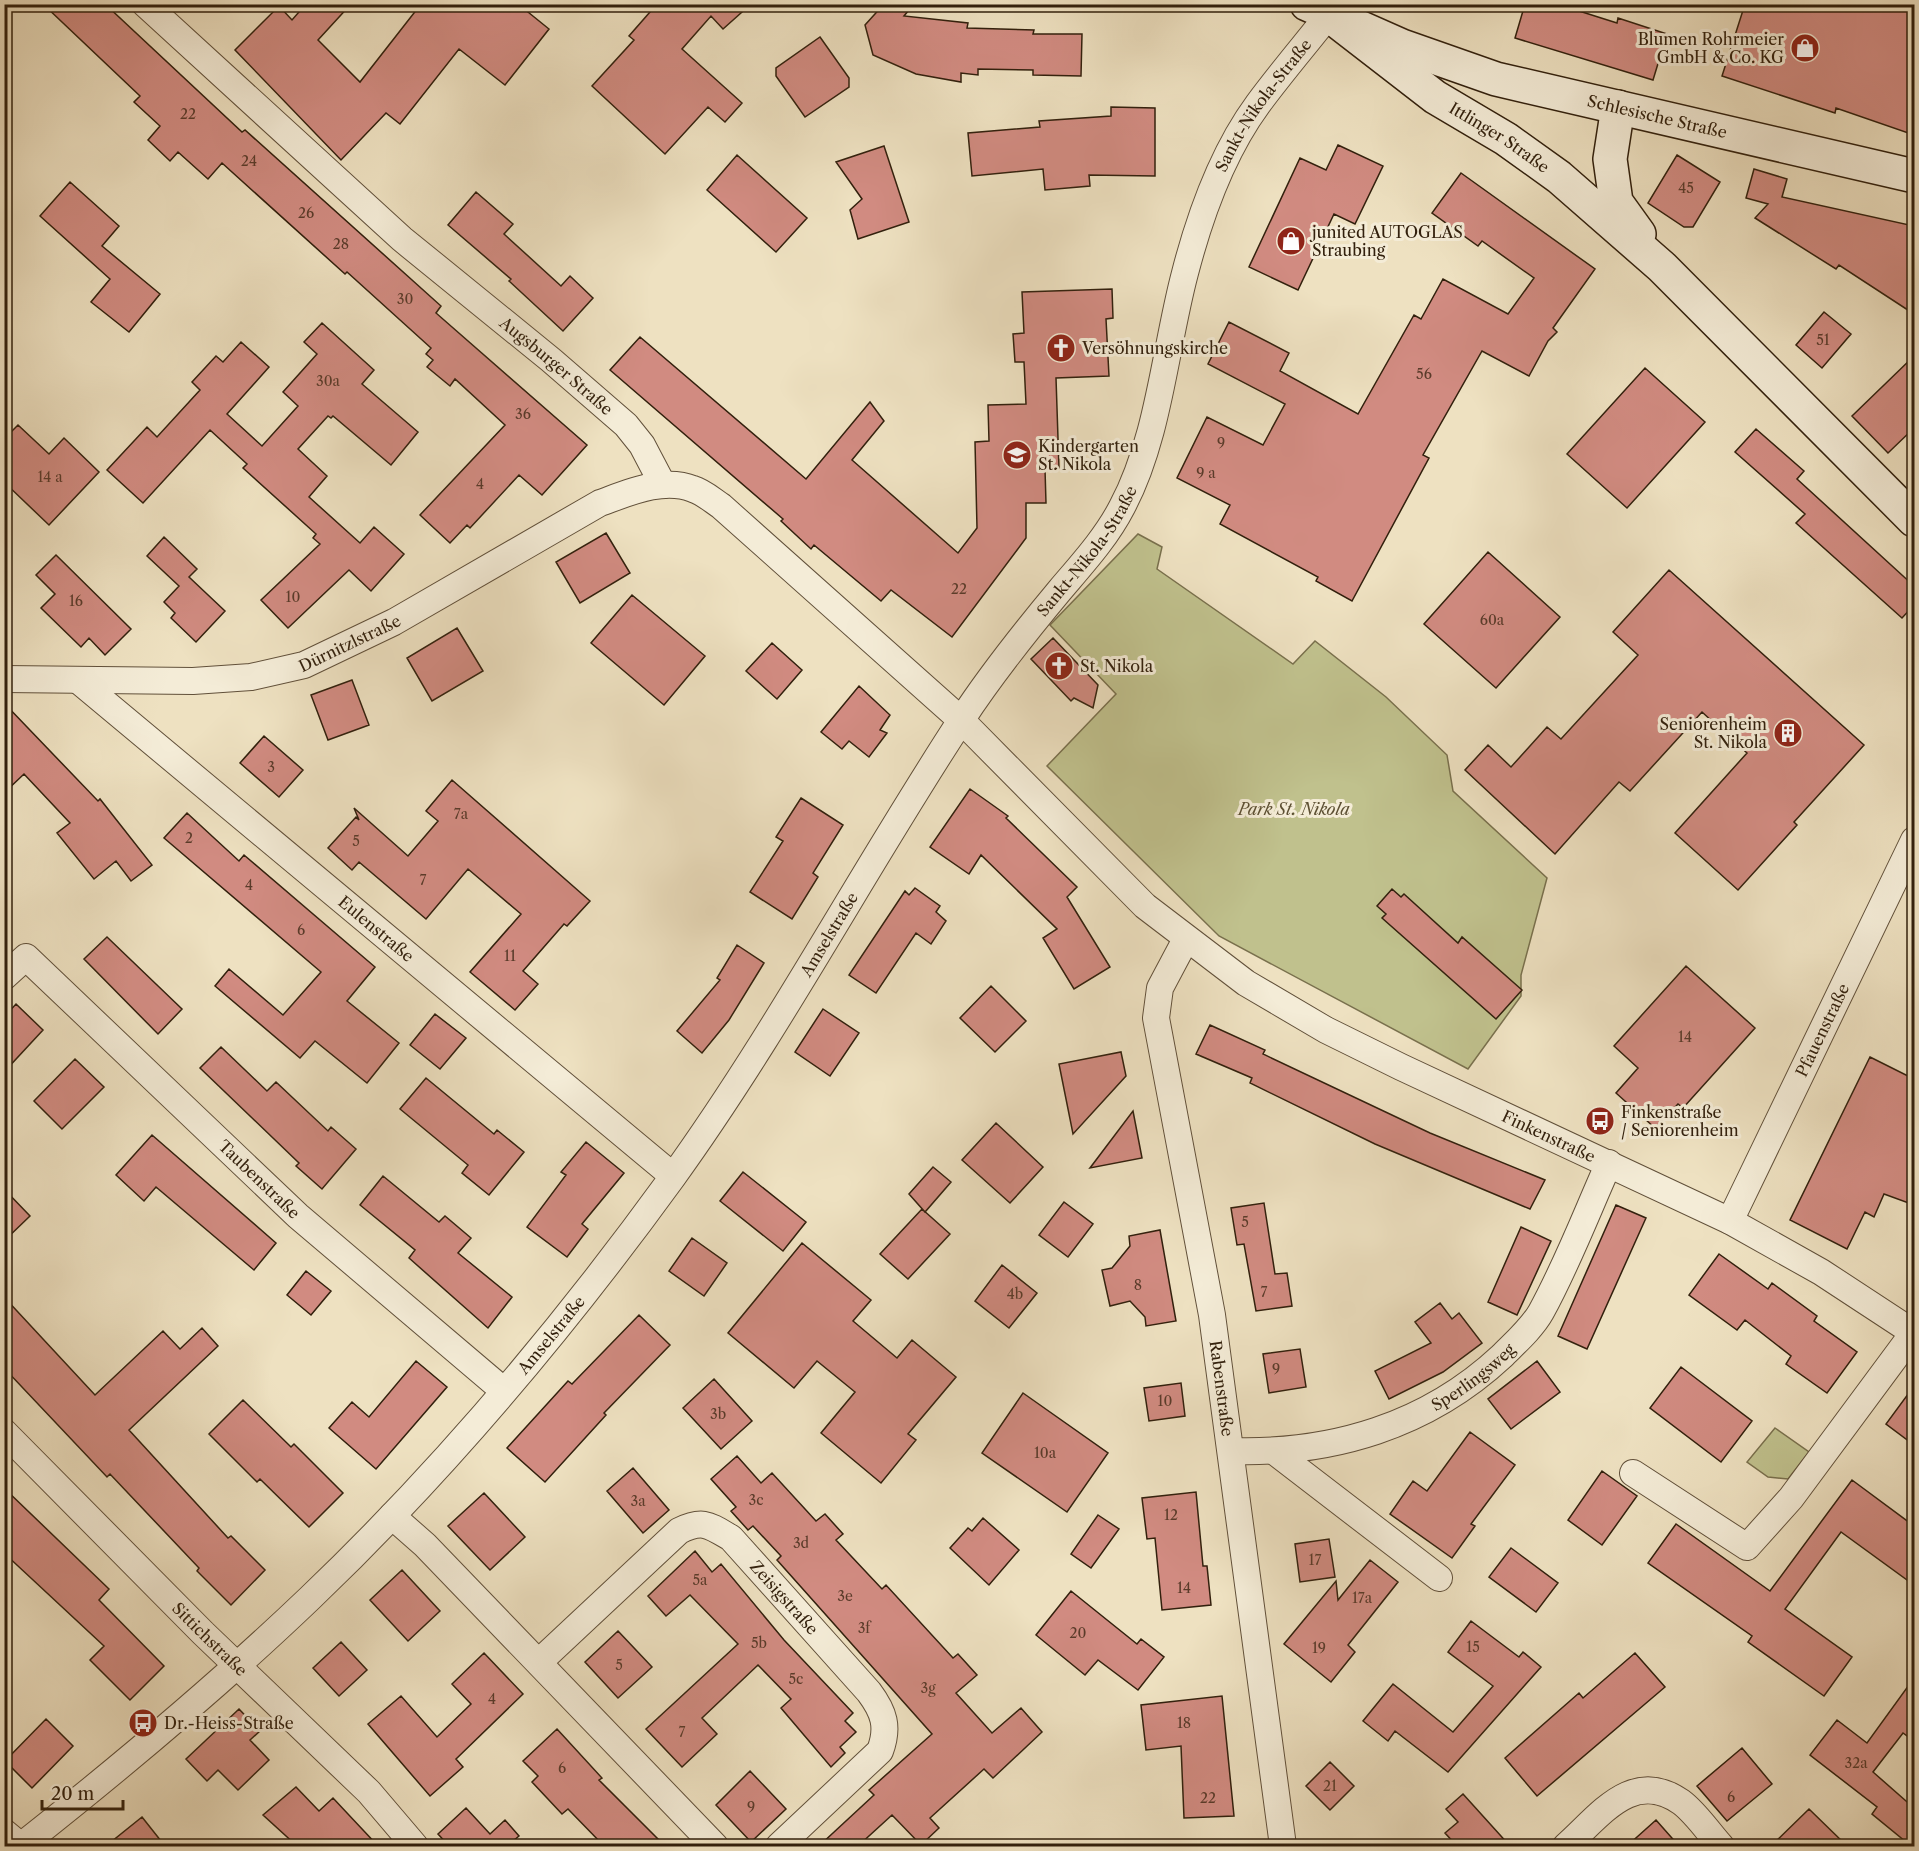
<svg xmlns="http://www.w3.org/2000/svg" width="1919" height="1851" viewBox="0 0 1919 1851" font-family="'Libre Caslon Text',serif">
  <style>
    .green { fill: #c0c18d; stroke: #79704d; stroke-width: 1.5 }
    .building { fill: #d18b81; stroke: #32200d; stroke-width: 1.5 }
    .lines { fill: none; stroke-linecap: round; stroke-linejoin: round }
    .street-casing { stroke: #61503a; stroke-width: 28 }
    .secondary-casing { stroke: #32200d; stroke-width: 36 }
    .street { stroke: #f4ecd7; stroke-width: 26 }
    .secondary { stroke: #f4ecd7; stroke-width: 33 }
    .labels { text-anchor: middle; dominant-baseline: central; stroke-width: 6; stroke-linejoin: round; paint-order: stroke }
    .number-label { font-size: 14px; fill: #5a3b2a }
    .poi-label { font-size: 16px; fill: #32200d; stroke: #f4ecd7; text-anchor: start }
    .street-label { font-size: 16px; fill: #32200d; stroke: #f4ecd7 }
    .park-label { font-size: 16px; font-style: italic; fill: #5d5033; stroke: #f4ecd7 }
  </style>
  <rect width="100%" height="100%" fill="#eee1c1"/>
  <filter id="stains"><feTurbulence type="fractalNoise" baseFrequency=".00333" numOctaves="4"/><feColorMatrix values="0 0 0 0 .2 0 0 0 0 .09 0 0 0 0 .02 0 0 0 .5 -.17"/></filter>
  <radialGradient id="worn" r=".72"><stop offset=".6" stop-color="#630" stop-opacity="0"/><stop offset="1" stop-color="#630" stop-opacity=".3"/></radialGradient>
  <path class="green" d="M1138,534L1162,547L1157,569L1293,664L1315,641L1386,697L1447,755L1453,791L1547,878L1521,975V996L1468,1069L1219,936L1047,766L1116,694L1050,625Z
    M1775,1428L1809,1452L1788,1479L1768,1477L1747,1462Z"/>
  <path class="building" d="M43,4H105L242,132L245,130L441,306L436,313L587,445L542,495L519,475L470,528L467,525L450,543L420,515L505,425L455,379L450,386L427,367L433,360L426,354L431,348L347,272L345,274L222,163L208,179L178,152L170,161L148,140L160,126L134,102L140,96Z
    M306,4H351L318,40L360,82L421,4H518L549,29L505,85L459,49L400,124L386,113L341,160L235,50L279,6L292,20Z
    M657,4H751L723,29L711,16L682,49L742,103L725,122L708,107L665,154L592,86L634,40L629,36Z
    M884,4H914L904,16L968,23L967,28L1034,30L1033,34H1082L1081,76L1033,75V70L978,69V75L961,73V82L916,74L873,55L865,25Z
    M1525,4H1557L1617,23L1618,18L1667,34L1653,80L1515,38Z
    M1745,4H1914V135L1836,108L1835,113L1722,76Z
    M820,37L849,78V87L805,117L776,76V68Z
    M1111,107L1155,108V176L1089,175L1090,186L1045,190L1043,169L972,176L968,133L1040,127L1039,121L1111,116Z
    M1338,145L1383,166L1355,224L1334,214L1298,290L1249,267L1300,158L1326,170Z
    M884,146L909,222L858,239L850,210L862,199L836,162Z
    M737,155L807,218L776,252L707,190Z
    M1677,155L1720,182L1693,227H1684L1648,203Z
    M1754,169L1787,179L1782,197L1914,226V314L1839,265L1836,269L1755,218L1768,204L1746,198Z
    M1461,173L1595,269L1553,328L1557,332L1548,341L1529,376L1482,351L1423,455L1429,458L1352,601L1316,581L1318,577L1220,524L1230,505L1177,478L1207,417L1263,445L1285,404L1208,364L1229,322L1289,353L1280,371L1358,414L1414,315L1421,319L1443,279L1508,314L1534,278L1482,241L1478,246L1432,213Z
    M70,182L119,226L102,246L160,294L129,332L91,302L110,279L40,216Z
    M476,192L513,224L504,234L561,286L570,276L593,298L563,331L509,281L511,279L448,225Z
    M1112,289L1113,318L1106,319L1109,376L1056,378L1059,468L1045,469L1046,503H1026V538L952,637L891,590L881,601L814,545L811,549L781,521L783,519L610,370L640,337L806,479L870,402L884,421L852,460L958,553L977,528L975,442L989,441L988,405L1026,404L1024,362H1015L1013,334L1024,333L1022,292Z
    M1824,312L1851,334L1822,368L1796,345Z
    M322,323L374,370L362,384L418,432L391,465L333,416L331,418L328,416L298,449L327,476L309,497L360,543L374,527L404,554L371,591L349,570L288,628L261,600L320,544L313,538L316,534L243,468L247,464L210,430L143,503L107,470L147,427L157,437L200,390L192,382L216,356L223,362L241,342L269,367L227,414L262,446L298,406L283,392L317,354L304,342Z
    M1914,356V428L1888,453L1852,416Z
    M1645,368L1705,422L1627,508L1567,454Z
    M18,425L49,454L64,438L99,472L49,525L4,482V439Z
    M1756,429L1804,471L1797,479L1914,586V605L1902,618L1796,523L1805,514L1735,452Z
    M606,533L630,573L580,603L556,562Z
    M164,537L197,569L189,577L225,611L196,642L171,618L175,613L164,602L179,586L147,556Z
    M1488,552L1560,617L1496,688L1424,624Z
    M56,555L131,629L105,655L89,638L81,647L41,608L55,594L36,575Z
    M1669,570L1864,745L1794,822L1797,825L1738,890L1675,833L1747,753L1702,712L1630,791L1619,782L1555,854L1465,770L1488,745L1511,767L1547,727L1561,739L1638,655L1613,632Z
    M632,595L705,656L664,705L591,643Z
    M457,628L483,671L432,701L407,658Z
    M1053,638L1098,685L1093,708L1074,698L1071,701L1031,659Z
    M772,643L802,670L777,699L746,671Z
    M352,680L369,725L328,740L311,695Z
    M859,686L890,715L880,730L887,733L869,757L849,741L842,749L821,732Z
    M4,703L98,801L100,799L152,865L131,881L116,861L94,879L57,833L70,823L24,774L4,793Z
    M264,736L303,770L279,797L240,763Z
    M452,780L590,901L567,926L564,924L523,971L538,984L515,1010L470,972L521,914L468,869L426,919L359,862L352,870L328,848L356,817L359,820L354,808L408,856L438,821L426,811Z
    M970,789L1008,816L1006,818L1077,887L1067,897L1110,967L1074,989L1043,938L1057,929L981,855L969,874L930,847Z
    M801,798L843,825L813,873L818,877L792,919L750,892L783,841L776,837Z
    M187,813L239,861L244,855L375,967L347,1001L399,1043L367,1083L315,1041L300,1058L215,986L229,969L283,1015L321,972L164,838Z
    M915,888L940,906L936,912L946,921L931,944L916,933L876,993L849,975L905,891L909,895Z
    M1392,889L1401,897L1404,894L1458,943L1462,937L1522,990L1496,1019L1382,918L1386,914L1377,906Z
    M107,937L182,1009L158,1034L84,959Z
    M737,945L764,963L729,1020L702,1053L677,1031L720,980L717,978Z
    M1686,966L1755,1028L1683,1108L1678,1104L1655,1128L1616,1093L1638,1068L1614,1046Z
    M991,986L1026,1021L995,1052L960,1018Z
    M16,1004L43,1030L4,1072V1017Z
    M823,1009L859,1033L830,1076L795,1052Z
    M435,1014L466,1038L440,1069L410,1045Z
    M1210,1025L1265,1050L1263,1054L1430,1133L1545,1180L1530,1209L1375,1144L1250,1083L1252,1078L1196,1054Z
    M221,1047L267,1091L276,1082L328,1131L331,1127L356,1149L322,1189L296,1166L299,1163L200,1068Z
    M1121,1052L1126,1076L1073,1134L1059,1064Z
    M1870,1057L1914,1079V1205L1884,1194L1874,1217L1865,1212L1847,1249L1790,1220Z
    M75,1059L104,1087L62,1129L34,1101Z
    M426,1078L494,1134L497,1130L524,1152L489,1195L462,1173L468,1165L400,1109Z
    M1133,1111L1142,1158L1090,1168Z
    M996,1123L1043,1167L1010,1203L962,1160Z
    M152,1135L276,1243L254,1270L156,1187L144,1201L116,1175Z
    M586,1142L624,1173L582,1224L588,1229L567,1257L527,1227L566,1175L561,1172Z
    M933,1167L951,1182L925,1212L909,1194Z
    M743,1172L806,1222L783,1251L720,1201Z
    M383,1176L439,1222L445,1216L471,1238L458,1253L512,1297L488,1328L409,1258L415,1250L360,1205Z
    M4,1189L30,1216L4,1241Z
    M1064,1202L1093,1224L1068,1257L1039,1235Z
    M1264,1203L1275,1274L1287,1273L1292,1306L1256,1311L1244,1244L1237,1245L1231,1208Z
    M1616,1205L1646,1218L1587,1349L1558,1336Z
    M922,1209L950,1234L908,1279L880,1254Z
    M1521,1227L1551,1241L1517,1315L1488,1302Z
    M1160,1230L1176,1321L1146,1326L1145,1317L1130,1301L1110,1306L1102,1270L1112,1268L1130,1246L1129,1236Z
    M692,1238L727,1263L704,1296L669,1271Z
    M802,1243L871,1300L853,1321L897,1358L912,1340L956,1377L908,1434L916,1440L881,1483L821,1433L855,1392L817,1361L794,1388L728,1333Z
    M1719,1254L1768,1289L1772,1283L1817,1316L1814,1321L1857,1352L1827,1393L1786,1364L1791,1356L1745,1320L1737,1330L1689,1295Z
    M1002,1265L1037,1293L1009,1328L975,1301Z
    M306,1271L331,1291L311,1315L287,1295Z
    M4,1297L95,1395L163,1331L180,1349L202,1328L218,1346L129,1430L228,1538L231,1536L265,1570L231,1605L197,1571L199,1568L110,1474L107,1477L4,1368Z
    M1440,1303L1452,1319L1459,1313L1482,1343L1443,1372L1389,1399L1375,1371L1431,1343L1415,1322Z
    M639,1315L670,1345L604,1413L606,1415L545,1482L507,1448L568,1381L572,1384Z
    M1300,1349L1306,1387L1269,1393L1263,1354Z
    M416,1361L447,1387L376,1469L329,1428L352,1402L369,1417Z
    M1537,1361L1560,1392L1511,1429L1488,1399Z
    M1681,1367L1752,1421L1721,1462L1650,1408Z
    M714,1379L752,1421L721,1449L683,1408Z
    M1181,1383L1185,1416L1149,1421L1144,1388Z
    M1914,1386V1445L1886,1424Z
    M1023,1393L1108,1453L1067,1512L982,1453Z
    M243,1400L291,1447L294,1444L343,1493L309,1527L260,1479L257,1482L209,1434Z
    M1470,1432L1515,1465L1471,1524L1475,1526L1452,1558L1390,1514L1413,1481L1427,1491Z
    M737,1456L761,1483L772,1473L816,1521L825,1514L843,1534L836,1540L882,1589L886,1585L953,1658L958,1654L977,1675L956,1693L992,1733L1021,1708L1042,1732L993,1778L984,1769L930,1818L939,1828L921,1845L892,1815L858,1846H819L874,1795L869,1790L932,1734L777,1560L781,1556L753,1526L748,1530L731,1511L736,1507L711,1479Z
    M633,1468L669,1510L643,1533L607,1491Z
    M1602,1471L1637,1496L1602,1545L1568,1520Z
    M1852,1480L1914,1526V1585L1841,1532L1785,1609L1852,1657L1824,1696L1748,1642L1752,1636L1648,1563L1676,1524L1770,1591Z
    M4,1488L109,1589L99,1600L164,1666L130,1700L90,1660L104,1646L4,1553Z
    M1196,1492L1203,1566H1207L1211,1605L1162,1610L1155,1538L1147,1539L1142,1498Z
    M484,1493L525,1537L490,1570L448,1526Z
    M1098,1515L1119,1529L1091,1568L1071,1554Z
    M983,1518L1019,1550L989,1585L950,1548L968,1528L972,1531Z
    M1329,1539L1335,1577L1300,1582L1295,1544Z
    M1511,1548L1558,1583L1536,1612L1489,1577Z
    M695,1551L712,1572L721,1564L784,1640L853,1713L845,1721L856,1732L840,1747L845,1753L831,1767L781,1708L791,1699L758,1665L702,1718L717,1734L682,1767L646,1729L738,1644L690,1595L666,1616L648,1596Z
    M1370,1560L1398,1582L1348,1645L1355,1652L1331,1682L1284,1644L1336,1581L1338,1600Z
    M402,1570L440,1611L408,1641L370,1600Z
    M1071,1591L1137,1644L1141,1639L1164,1657L1138,1690L1098,1660L1085,1675L1036,1635Z
    M1471,1621L1519,1657L1523,1652L1541,1667L1448,1772L1395,1731L1388,1741L1363,1721L1393,1684L1453,1732L1493,1686L1448,1652Z
    M618,1631L652,1667L618,1698L585,1662Z
    M341,1642L367,1670L339,1696L313,1668Z
    M484,1653L523,1694L456,1759L463,1767L430,1796L368,1724L401,1696L437,1737L471,1704L452,1684Z
    M1635,1653L1665,1687L1537,1796L1505,1758L1579,1693L1583,1698Z
    M1914,1678V1741L1903,1733L1873,1772L1914,1808V1846H1911L1872,1814L1877,1807L1810,1755L1837,1720L1867,1743Z
    M1222,1696L1234,1816L1184,1818L1181,1746L1146,1750L1141,1705Z
    M239,1709L260,1731L250,1740L269,1760L238,1790L218,1770L207,1781L186,1759Z
    M46,1719L73,1746L32,1788L5,1761Z
    M557,1729L602,1778L599,1780L665,1846H604L568,1809L562,1814L532,1782L538,1776L523,1761Z
    M1742,1748L1772,1784L1727,1821L1697,1786Z
    M1330,1762L1354,1786L1330,1810L1306,1786Z
    M750,1771L786,1809L751,1842L716,1805Z
    M296,1787L319,1811L333,1798L378,1846H297L263,1815Z
    M1463,1794L1510,1846H1457L1445,1833L1458,1822L1446,1809Z
    M466,1808L490,1834L505,1820L519,1836L507,1846H449L438,1834Z
    M1809,1809L1847,1846H1771Z
    M142,1817L165,1846H106Z
    M1656,1820L1679,1846H1627Z"/>
  <g class="lines">
    <g class="street-casing">
      <g id="street">
        <path id="s1" d="M145,4L402,239L551,360L626,425L642,445L663,485"/>
        <path id="s2" d="M4,679L193,681L251,677L304,665L394,622L600,503C628,493 663,477 693,489C703,492 712,500 721,506L961,720L1145,906L1246,983L1326,1030L1401,1067L1730,1221L1821,1272L1914,1333"/>
        <path id="s3" d="M79,681L673,1176"/>
        <path id="s4" d="M1186,939L1160,988L1156,1018L1212,1315L1283,1846"/>
        <path id="s5" d="M4,977L26,957L298,1216L503,1390"/>
        <path id="s6" d="M1730,1221L1914,840"/>
        <path id="s7" d="M4,1432L203,1633L369,1792L415,1846"/>
        <path id="s8" d="M1232,1451C1332,1454 1427,1426 1502,1356C1515,1343 1532,1328 1541,1312C1567,1265 1587,1212 1609,1163"/>
        <path d="M1275,1452L1439,1578"/>
        <path d="M1633,1473L1747,1547L1791,1498L1914,1332"/>
        <path d="M392,1516L425,1545L715,1846"/>
        <path id="s9" d="M539,1662L679,1531C703,1519 709,1525 731,1538L869,1692C884,1712 889,1727 880,1751L779,1846"/>
        <path d="M4,1832L21,1846"/>
        <path id="s10" d="M21,1846C121,1767 218,1686 310,1598C441,1473 566,1324 672,1178C778,1031 863,870 962,719C992,673 1025,632 1060,590C1082,564 1106,538 1122,507C1159,438 1165,348 1185,273C1200,215 1222,153 1258,104C1283,70 1311,38 1337,4"/>
        <path d="M1566,1846C1600,1816 1632,1768 1681,1802C1696,1813 1709,1833 1721,1846"/>
      </g>
    </g>
    <g class="secondary-casing">
      <g id="secondary">
        <path id="s11" d="M1307,4L1402,46L1496,79L1914,176"/>
        <path id="s12" d="M1329,15L1435,97L1506,139L1559,177L1662,267L1914,520"/>
        <path d="M1618,107L1610,159L1616,202L1639,234"/>
      </g>
    </g>
    <use href="#street" class="street"/>
    <use href="#secondary" class="secondary"/>
  </g>
  <defs>
    <g id="shop-disc" transform="scale(1.5)"><circle r="9.5" fill="#8f2418" stroke="#f4ecd7"/><path d="M-5-2.5h2.3a2.7 3.5 0 0 1 5.4 0H5L5.5 6h-11ZM-1.5-2.5h3a1.5 2.3 0 0 0-3 0Z" fill="#fff"/></g>
    <g id="church-disc" transform="scale(1.5)"><circle r="9.5" fill="#8f2418" stroke="#f4ecd7"/><path d="M-1.2-6h2.4v3.5h3.3v2.4h-3.3V6h-2.4V-.1h-3.3v-2.4h3.3Z" fill="#fff"/></g>
    <g id="school-disc" transform="scale(1.5)"><circle r="9.5" fill="#8f2418" stroke="#f4ecd7"/><path d="M0-5L7-2L0 1L-7-2ZM-4 1L0 2.5L4 1V4Q0 6-4 4Z" fill="#fff"/></g>
    <g id="building-disc" transform="scale(1.5)"><circle r="9.5" fill="#8f2418" stroke="#f4ecd7"/><path d="M-4-6H4V6H1V3H-1V6H-4ZM-2.5-4.3h1.7v1.8h-1.7ZM.8-4.3h1.7v1.8H.8ZM-2.5-1h1.7V.8h-1.7ZM.8-1h1.7V.8H.8Z" fill="#fff"/></g>
    <g id="bus-disc" transform="scale(1.5)"><circle r="9.5" fill="#8f2418" stroke="#f4ecd7"/><path d="M-5-6H5V4H4V6H2V4H-2V6H-4V4H-5ZM-3.5-4V0h7V-4ZM-3.5 1.2v1.5H-2V1.2ZM2 1.2v1.5H3.5V1.2Z" fill="#fff"/></g>
  </defs>
  <g fill-rule="evenodd">
    <use href="#shop-disc" x="1805" y="48"/>
    <use href="#shop-disc" x="1291" y="241"/>
    <use href="#church-disc" x="1061" y="348"/>
    <use href="#school-disc" x="1017" y="455"/>
    <use href="#church-disc" x="1059" y="666"/>
    <use href="#building-disc" x="1788" y="733"/>
    <use href="#bus-disc" x="1600" y="1121"/>
    <use href="#bus-disc" x="143" y="1723"/>
  </g>
  <g class="labels">
    <g class="number-label">
      <text x="188" y="114">22</text>
      <text x="249" y="161">24</text>
      <text x="1686" y="188">45</text>
      <text x="306" y="213">26</text>
      <text x="341" y="244">28</text>
      <text x="405" y="299">30</text>
      <text x="1823" y="340">51</text>
      <text x="1424" y="374">56</text>
      <text x="328" y="381">30a</text>
      <text x="523" y="414">36</text>
      <text x="1221" y="443">9</text>
      <text x="1206" y="473">9 a</text>
      <text x="50" y="477">14 a</text>
      <text x="480" y="484">4</text>
      <text x="959" y="589">22</text>
      <text x="293" y="597">10</text>
      <text x="76" y="601">16</text>
      <text x="1492" y="620">60a</text>
      <text x="271" y="767">3</text>
      <text x="461" y="814">7a</text>
      <text x="189" y="838">2</text>
      <text x="356" y="841">5</text>
      <text x="423" y="880">7</text>
      <text x="249" y="885">4</text>
      <text x="301" y="930">6</text>
      <text x="510" y="956">11</text>
      <text x="1685" y="1037">14</text>
      <text x="1245" y="1222">5</text>
      <text x="1138" y="1285">8</text>
      <text x="1264" y="1292">7</text>
      <text x="1015" y="1294">4b</text>
      <text x="1276" y="1369">9</text>
      <text x="1165" y="1401">10</text>
      <text x="718" y="1414">3b</text>
      <text x="1045" y="1453">10a</text>
      <text x="756" y="1500">3c</text>
      <text x="638" y="1501">3a</text>
      <text x="1171" y="1515">12</text>
      <text x="801" y="1543">3d</text>
      <text x="1315" y="1560">17</text>
      <text x="700" y="1580">5a</text>
      <text x="1184" y="1588">14</text>
      <text x="845" y="1596">3e</text>
      <text x="1362" y="1598">17a</text>
      <text x="864" y="1628">3f</text>
      <text x="1078" y="1633">20</text>
      <text x="759" y="1643">5b</text>
      <text x="1473" y="1647">15</text>
      <text x="1319" y="1648">19</text>
      <text x="619" y="1665">5</text>
      <text x="796" y="1679">5c</text>
      <text x="928" y="1688">3g</text>
      <text x="492" y="1699">4</text>
      <text x="1184" y="1723">18</text>
      <text x="682" y="1732">7</text>
      <text x="1856" y="1763">32a</text>
      <text x="562" y="1768">6</text>
      <text x="1330" y="1786">21</text>
      <text x="1731" y="1797">6</text>
      <text x="1208" y="1798">22</text>
      <text x="751" y="1807">9</text>
    </g>
    <g class="poi-label">
      <text x="1784" y="39" text-anchor="end">Blumen Rohrmeier<tspan x="1784" dy="18">GmbH &amp; Co. KG</tspan></text>
      <text x="1312" y="232">junited AUTOGLAS<tspan x="1312" dy="18">Straubing</tspan></text>
      <text x="1082" y="348">Versöhnungskirche</text>
      <text x="1038" y="446">Kindergarten<tspan x="1038" dy="18">St. Nikola</tspan></text>
      <text x="1080" y="666">St. Nikola</text>
      <text x="1767" y="724" text-anchor="end">Seniorenheim<tspan x="1767" dy="18">St. Nikola</tspan></text>
      <text x="1621" y="1112">Finkenstraße<tspan x="1621" dy="18">/ Seniorenheim</tspan></text>
      <text x="164" y="1723">Dr.-Heiss-Straße</text>
    </g>
    <g class="street-label">
      <text stroke="none"><textPath href="#s10" startOffset="2175">Sankt-Nikola-Straße</textPath></text>
      <text stroke="none"><textPath href="#s11" startOffset="369">Schlesische Straße</textPath></text>
      <text stroke="none"><textPath href="#s12" startOffset="210">Ittlinger Straße</textPath></text>
      <text stroke="none"><textPath href="#s1" startOffset="548">Augsburger Straße</textPath></text>
      <text stroke="none"><textPath href="#s10" startOffset="1689">Sankt-Nikola-Straße</textPath></text>
      <text stroke="none"><textPath href="#s2" startOffset="352">Dürnitzlstraße</textPath></text>
      <text stroke="none"><textPath href="#s3" startOffset="387">Eulenstraße</textPath></text>
      <text stroke="none"><textPath href="#s10" startOffset="1226">Amselstraße</textPath></text>
      <text stroke="none"><textPath href="#s6" startOffset="212">Pfauenstraße</textPath></text>
      <text stroke="none"><textPath href="#s2" startOffset="1818">Finkenstraße</textPath></text>
      <text stroke="none"><textPath href="#s5" startOffset="352">Taubenstraße</textPath></text>
      <text stroke="none"><textPath href="#s10" startOffset="738">Amselstraße</textPath></text>
      <text stroke="none"><textPath href="#s8" startOffset="258">Sperlingsweg</textPath></text>
      <text stroke="none"><textPath href="#s4" startOffset="462">Rabenstraße</textPath></text>
      <text stroke="none"><textPath href="#s9" startOffset="328">Zeisigstraße</textPath></text>
      <text stroke="none"><textPath href="#s7" startOffset="292">Sittichstraße</textPath></text>
    </g>
    <g class="park-label">
      <text x="1294" y="809">Park St. Nikola</text>
    </g>
  </g>
  <rect width="1919" height="1851" fill="none" stroke="#eee1c1" stroke-width="24"/>
  <rect x="6" y="6" width="1907" height="1839" fill="none" stroke="#32200d" stroke-width="3"/>
  <rect x="12" y="12" width="1895" height="1827" fill="none" stroke="#32200d" stroke-width="1.5"/>
  <path d="M42 1800v9h81v-9" fill="none" stroke="#32200d" stroke-width="3"/>
  <text x="51" y="1800" font-size="18" fill="#32200d" stroke="#f4ecd7" stroke-width="4.5" paint-order="stroke">20 m</text>
  <rect width="100%" height="100%" filter="url(#stains)"/>
  <rect width="100%" height="100%" fill="url(#worn)"/>
</svg>
